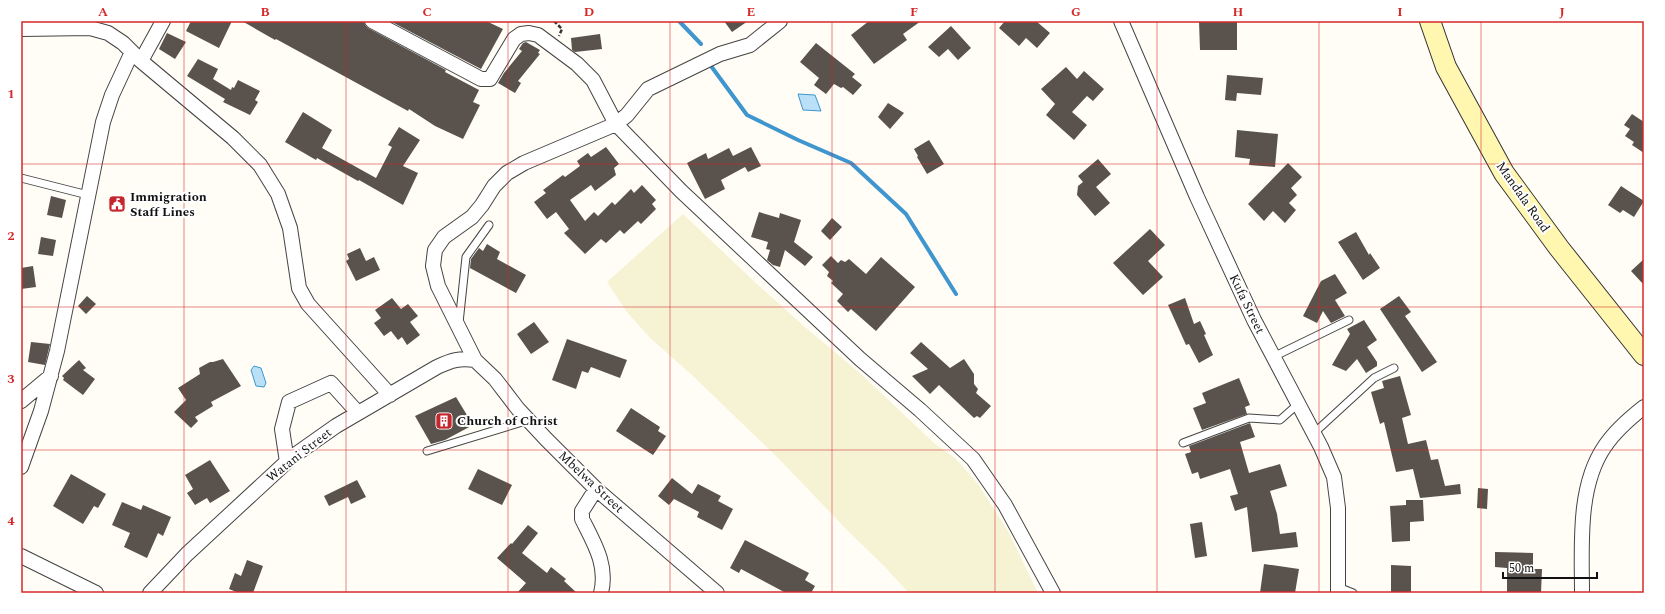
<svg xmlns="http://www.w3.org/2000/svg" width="1665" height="614" viewBox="0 0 1665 614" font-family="Spectral,serif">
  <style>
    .farmland { fill: #f6f3d4 }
    .water { fill: #b9e0f7; stroke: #3f96cf }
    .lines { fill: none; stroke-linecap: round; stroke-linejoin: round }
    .stream { stroke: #3f96cf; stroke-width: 4 }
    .building { fill: #5a524d }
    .lane-casing { stroke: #444; stroke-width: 9 }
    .street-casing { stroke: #444; stroke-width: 16 }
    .secondary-casing { stroke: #333; stroke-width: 22 }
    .path { stroke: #333; stroke-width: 2.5; stroke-dasharray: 4 2; stroke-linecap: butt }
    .lane { stroke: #fff; stroke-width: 7 }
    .street { stroke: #fff; stroke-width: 14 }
    .secondary { stroke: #fff6b0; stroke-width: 20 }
    .grid { fill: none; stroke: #d62828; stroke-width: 1; stroke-opacity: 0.55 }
    .labels { text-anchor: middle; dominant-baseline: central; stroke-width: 4; stroke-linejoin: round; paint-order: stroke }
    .poi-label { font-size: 13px; font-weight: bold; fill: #111; stroke: #fff; text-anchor: start }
    .street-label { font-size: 13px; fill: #111; stroke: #fff }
    .neatline { fill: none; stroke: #d62828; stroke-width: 1.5 }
    .grid-label { font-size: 13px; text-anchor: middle; font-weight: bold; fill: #d62828 }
  </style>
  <rect width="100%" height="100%" fill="#fffdf5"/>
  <path class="farmland" d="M683,214L757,284L805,327L861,374L935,444L955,458L978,484L1008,531L1038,593H909L884,566L849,532L778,458L693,376L650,338L626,311L607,282Z"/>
  <path class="water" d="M798,94L815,95L821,111L803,110Z
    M254,366L261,368L266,383L264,387L256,386L251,370Z"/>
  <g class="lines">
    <path class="stream" d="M679,21L701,44
      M711,66L747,115L798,140L851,163L906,214L956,294"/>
  </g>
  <path class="building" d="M191,21H232L219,48L186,31Z
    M242,21H364L365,25L368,28L446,70L445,72L479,90L473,102L480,105L463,139L435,126L409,109L408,111L276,39L275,40Z
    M390,21H486L503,29L481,69Z
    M724,21H748L732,32Z
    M869,21H921L903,34L907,40L874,64L851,35Z
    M1005,21H1036L1050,33L1037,48L1026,38L1019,46L999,28Z
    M1199,21H1237V50H1200Z
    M951,26L971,48L958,60L948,49L939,57L928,47Z
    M167,33L186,42L175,59L159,49Z
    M600,34L602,49L575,52L572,50L571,38Z
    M526,42L540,50L538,53L540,54L518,81L521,83L515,93L498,83L504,73L522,51L519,49L523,43Z
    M816,43L855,74L852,77L862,85L853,95L843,87L841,88L834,84L826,94L814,85L819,78L800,62Z
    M198,59L218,69L213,79L231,90L232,87L234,88L238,80L260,91L255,100L258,102L250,115L223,102L225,99L187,76Z
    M1066,67L1077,79L1084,71L1104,89L1093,101L1087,96L1072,112L1087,125L1074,140L1046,115L1055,104L1041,89Z
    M1227,75L1263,78L1261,95L1237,93L1236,101L1225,100Z
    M888,103L904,113L890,129L878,117Z
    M303,112L332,130L322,148L376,178L392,147L388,145L399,127L420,140L403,166L418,173L403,205L359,180L358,181L317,158L316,160L285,142Z
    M1632,114L1644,122V153L1632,145L1634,142L1625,136L1630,129L1624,125Z
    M1237,130L1278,134L1275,167L1249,165L1250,159L1235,157Z
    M929,140L944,164L927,174L917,157L918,156L914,149Z
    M606,147L619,164L614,168L616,175L595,191L591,185L570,200L585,221L594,212L598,216L612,202L615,205L631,189L634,193L642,185L656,200L652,204L656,209L641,224L638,221L624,234L620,230L606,243L601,239L585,254L564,233L569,229L556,212L547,219L534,202L546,193L543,190L563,175L565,177L580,166L577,161L588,153L591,157Z
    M751,147L761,166L748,172L745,167L721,180L725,189L705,199L687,163L706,153L708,159L729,148L733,156Z
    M1098,159L1111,174L1096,187L1110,203L1095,216L1077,195L1078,186L1083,182L1078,176Z
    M1288,163L1302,177L1291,188L1297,195L1289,203L1296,210L1285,223L1273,211L1264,221L1248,204Z
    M1621,186L1644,201L1634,217L1623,210L1620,213L1608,205Z
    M51,196L66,200L62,218L47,215Z
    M759,212L779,218L780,213L801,220L794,242L813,257L805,266L785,250L780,267L773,265L767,260L770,250L766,249L768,242L751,237Z
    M832,218L842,227L830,240L821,231Z
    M1150,229L1165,245L1148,261L1163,277L1143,295L1113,263Z
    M1356,232L1369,255L1370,253L1380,268L1363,280L1338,242Z
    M41,237L56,240L53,256L38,254Z
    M487,244L500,252L497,259L526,275L516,293L470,268L471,259L479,248L483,251Z
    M360,248L366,261L374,257L380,270L356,281L346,261L349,259L347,254Z
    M831,256L838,263L841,260L845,262L849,259L866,274L881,257L915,287L876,331L851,309L848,312L837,301L843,294L831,283L833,281L827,276L829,272L822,265Z
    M1644,259V285L1631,271Z
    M33,266L36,287L21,289V268Z
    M1335,274L1347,293L1335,300L1345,316L1331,323L1323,311L1317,323L1303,316L1321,281Z
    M87,296L96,304L86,314L78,306Z
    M1399,296L1411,312L1405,316L1437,362L1422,372L1380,309Z
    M392,298L401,309L408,304L418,316L410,322L420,335L407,345L402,337L398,340L391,331L384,336L374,323L381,318L375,310Z
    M1185,298L1194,324L1200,321L1206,334L1204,335L1213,355L1199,363L1189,344L1186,345L1168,305Z
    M1364,320L1377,340L1367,347L1377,362V366L1366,373L1357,359L1346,371L1332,365L1350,334L1347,329Z
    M534,322L549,342L531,354L517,334Z
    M567,339L627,360L620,378L591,367L588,373L582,371L576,389L552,380Z
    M31,342L50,344L45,365L28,362Z
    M921,342L950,368L964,359L974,374V384L978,389L976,393L991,406L980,418L977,416L974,418L939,385L930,394L912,376L928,369L910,353Z
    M223,359L241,386L211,402L213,406L195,417L198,421L191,428L174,412L186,400L178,388L200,374L199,368L210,362H213Z
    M79,360L86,368L83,370L95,379L83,395L63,380L64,378L62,376Z
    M1400,376L1411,415L1402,418L1408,444L1426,440L1431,460L1438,459L1445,486L1460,484L1461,494L1420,498L1413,469L1396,472L1384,422L1380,424L1371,392L1384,388L1382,381Z
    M1239,378L1250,405L1245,407L1247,414L1202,430L1193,408L1206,403L1202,393Z
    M456,397L473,425L445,440L431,444L415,416Z
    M631,408L660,427L658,431L666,436L653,455L616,431Z
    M1250,423L1255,437L1240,442L1249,473L1280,464L1287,486L1270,491L1277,514L1280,534L1296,532L1298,547L1252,552L1247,507L1235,511L1230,496L1238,494L1230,469L1200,479L1198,472L1192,474L1185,454L1191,452L1189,446Z
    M210,460L230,491L210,503L207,498L195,505L187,493L193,489L185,475Z
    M478,469L512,485L502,505L468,489Z
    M71,474L106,494L98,508L94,506L83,524L53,506Z
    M672,478L692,494L698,484L721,496L718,501L733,509L722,530L697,517L699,512L674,499L669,505L658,496Z
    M357,480L366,497L351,504L348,497L329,506L324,496Z
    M1478,488L1488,489L1487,509L1477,508Z
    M1406,500H1423L1424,521L1410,522V541L1392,542L1390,506L1406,505Z
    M122,502L141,510L143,505L171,517L163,536L158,533L147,558L124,547L130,533L112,525Z
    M1202,522L1207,556L1195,558L1190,524Z
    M528,525L538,533L522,553L547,573L551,567L566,579L564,581L577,593H517L526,583L497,558L511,543L512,544Z
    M745,540L809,573L805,580L815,586L811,593H786L741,569L739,573L730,568Z
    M1495,552L1533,553V569H1542L1541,593H1507V568L1495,567Z
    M247,560L263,566L253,593H239L229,589L235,573L241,576Z
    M1264,564L1299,569L1295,593H1260Z
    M1391,565L1411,566V593H1391Z"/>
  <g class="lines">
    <g class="lane-casing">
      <path id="lane" d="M21,178L88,195
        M459,323L466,257L489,225
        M1273,357L1349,320
        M1313,434L1374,378L1394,368
        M1183,443L1249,418L1280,420L1298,404
        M427,451L529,420
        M1338,587L1353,593"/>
    </g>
    <g class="street-casing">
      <path id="street" d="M372,21L481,79H490L514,39L521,34L529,33L538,35L577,64L593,80L616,124L681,191L860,359L920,410L973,459L1005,505L1053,593
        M1121,21L1197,197L1254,320L1321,447L1334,477L1338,508V593
        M21,29L90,28L108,33L123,43L141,61L233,138L260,165L278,194L290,228L299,288L308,304L390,395
        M141,61L163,21
        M21,401L51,376
        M287,462L282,429L289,402L331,383L358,413
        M21,467L41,411L57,351L103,122L112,95L132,52
        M596,489L582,511V519C594,543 608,565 601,593
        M21,556L96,593
        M150,593L187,554L292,457L336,426L437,367C452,360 459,358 475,360
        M717,593L596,489L546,439L518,409L495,379L475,360L438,286L433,266L435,250L444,237L472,217L482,205L494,186L507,173L524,163L616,124L627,115L648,89L720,54L750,45L780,21
        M1582,593C1582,547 1577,486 1605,446C1615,431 1630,418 1644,407"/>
    </g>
    <g class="secondary-casing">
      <path id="secondary" d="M1430,21L1446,67L1504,173L1559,248L1644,355"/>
    </g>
    <path class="path" d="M554,21L562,29L559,36"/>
    <use href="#lane" class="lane"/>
    <use href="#street" class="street"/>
    <use href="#secondary" class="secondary"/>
  </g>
  <path class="grid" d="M184,21V593M346,21V593M508,21V593M670,21V593M832,21V593M995,21V593M1157,21V593M1319,21V593M1481,21V593M21,164H1644M21,307H1644M21,450H1644"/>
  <defs>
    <g id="civic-square" transform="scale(0.9)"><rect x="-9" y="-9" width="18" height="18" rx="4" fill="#c4262e" stroke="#fff"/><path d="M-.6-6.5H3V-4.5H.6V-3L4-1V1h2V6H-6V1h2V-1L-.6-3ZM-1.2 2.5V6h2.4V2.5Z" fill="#fff"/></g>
    <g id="building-square" transform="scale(0.9)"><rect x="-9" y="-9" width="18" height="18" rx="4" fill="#c4262e" stroke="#fff"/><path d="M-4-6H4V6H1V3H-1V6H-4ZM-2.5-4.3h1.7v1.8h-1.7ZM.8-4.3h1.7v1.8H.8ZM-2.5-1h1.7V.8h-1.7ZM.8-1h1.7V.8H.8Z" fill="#fff"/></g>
  </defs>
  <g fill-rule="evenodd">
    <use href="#civic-square" x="117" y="204"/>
    <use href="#building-square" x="444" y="421"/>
  </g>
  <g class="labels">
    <g class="poi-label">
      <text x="130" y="197">Immigration<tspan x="130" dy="15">Staff Lines</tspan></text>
      <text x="457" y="421">Church of Christ</text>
    </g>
    <g class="street-label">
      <text transform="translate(1523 197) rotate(55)">Mandala Road</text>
      <text transform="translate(1247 304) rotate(64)">Kufa Street</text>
      <text transform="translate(299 455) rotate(-38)">Watani Street</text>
      <text transform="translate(591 482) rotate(43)">Mbelwa Street</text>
    </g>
  </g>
  <rect width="1665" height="614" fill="none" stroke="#ffffff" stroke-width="44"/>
  <path d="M1503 572v6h94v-6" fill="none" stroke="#111111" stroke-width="2"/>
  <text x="1509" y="572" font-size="12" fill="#111111" stroke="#ffffff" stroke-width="3" paint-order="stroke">50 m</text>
  <rect x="22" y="22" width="1621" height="570" class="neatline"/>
  <g class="grid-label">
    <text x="103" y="16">A</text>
    <text x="265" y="16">B</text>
    <text x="427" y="16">C</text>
    <text x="589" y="16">D</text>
    <text x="751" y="16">E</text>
    <text x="914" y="16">F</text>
    <text x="1076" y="16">G</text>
    <text x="1238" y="16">H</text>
    <text x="1400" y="16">I</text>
    <text x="1562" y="16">J</text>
    <text x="11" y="98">1</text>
    <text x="11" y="240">2</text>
    <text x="11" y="383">3</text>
    <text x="11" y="525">4</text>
  </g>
</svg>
